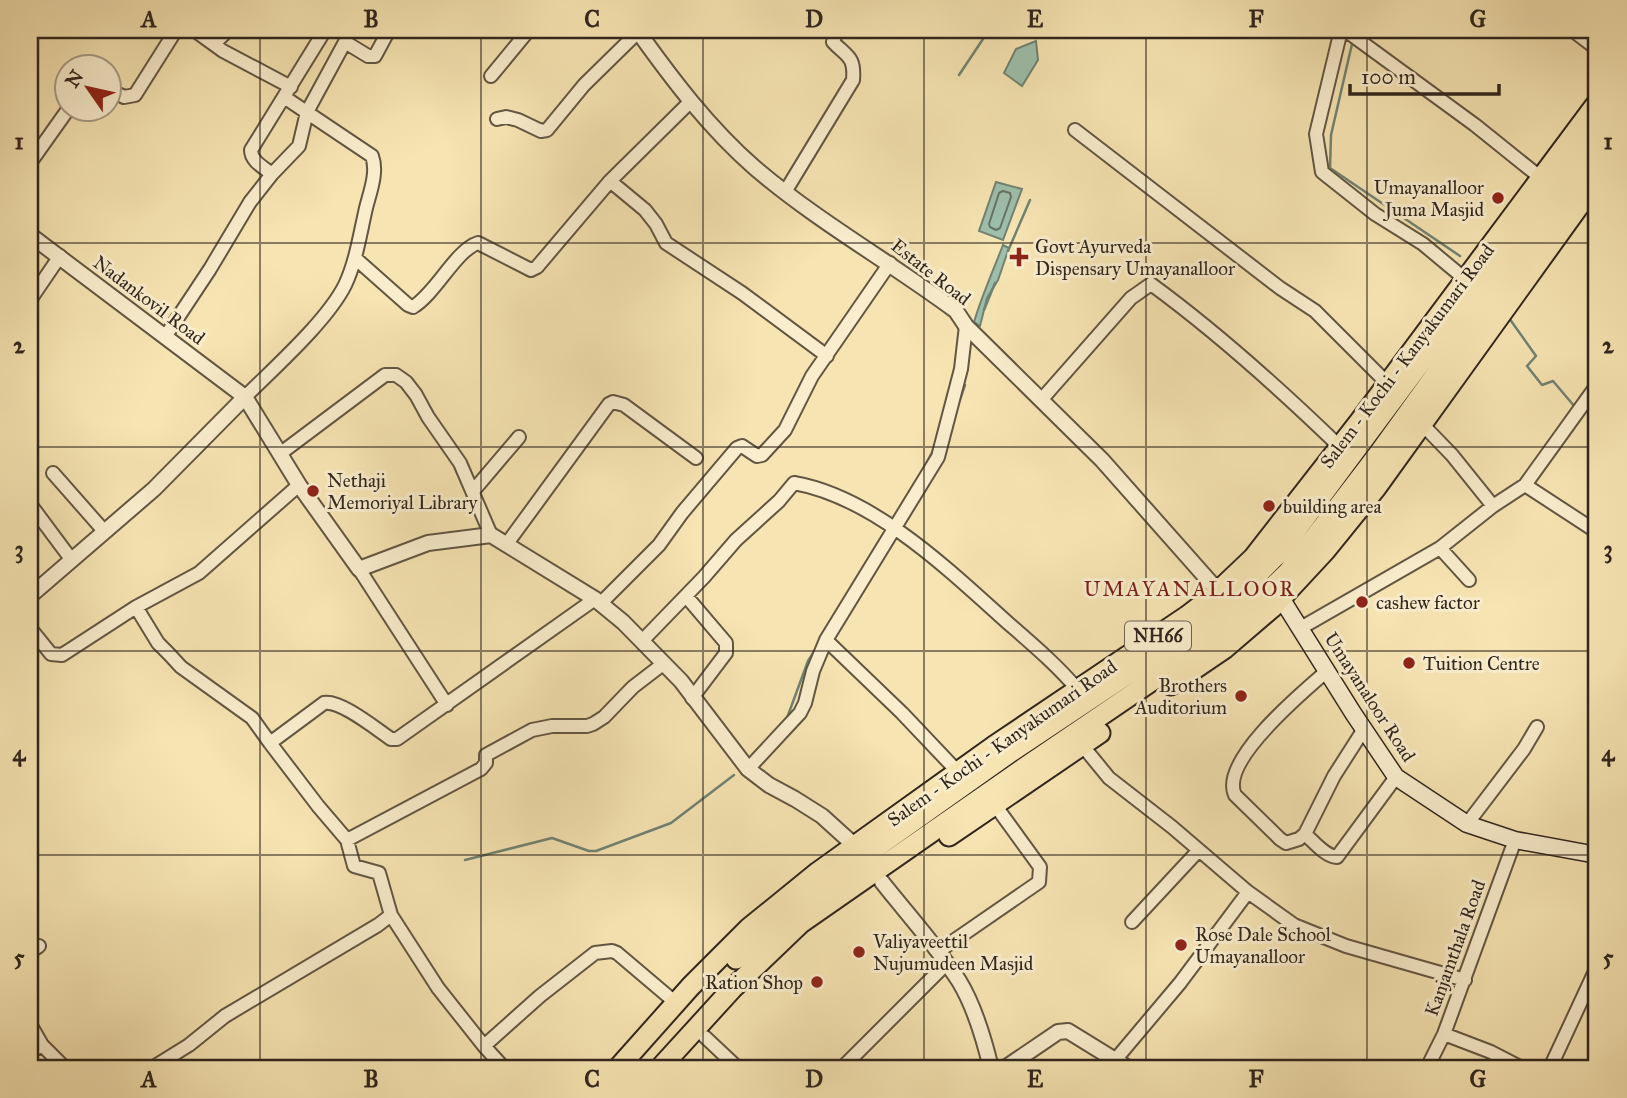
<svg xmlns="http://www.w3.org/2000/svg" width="1627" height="1098" viewBox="0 0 1627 1098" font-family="'IM FELL Great Primer',serif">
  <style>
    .water { fill: #9dbfab; stroke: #718272; stroke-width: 2 }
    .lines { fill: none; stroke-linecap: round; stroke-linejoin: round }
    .shore { stroke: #667264; stroke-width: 2 }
    .stream { stroke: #718272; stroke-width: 2.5 }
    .minor-casing { stroke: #625642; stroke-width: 16 }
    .tertiary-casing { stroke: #625642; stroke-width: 18 }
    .secondary-casing { stroke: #30261d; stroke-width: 19 }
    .trunk-casing { stroke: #30261d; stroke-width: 23 }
    .minor { stroke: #f9edcd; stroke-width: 12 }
    .tertiary { stroke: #f9edcd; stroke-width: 14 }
    .secondary { stroke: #f9edcd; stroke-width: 16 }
    .trunk { stroke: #f6e4b2; stroke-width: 19 }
    .grid { fill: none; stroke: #30261d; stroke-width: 2; stroke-opacity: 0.55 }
    .poi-dot { fill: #8f2418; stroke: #f9edcd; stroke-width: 2.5 }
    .labels { text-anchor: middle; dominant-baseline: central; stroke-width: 6; stroke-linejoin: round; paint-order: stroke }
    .shield { fill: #f9edcd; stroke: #6c6252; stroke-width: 2 }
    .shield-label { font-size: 18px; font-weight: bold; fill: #30261d }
    .poi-label { font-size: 19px; fill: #30261d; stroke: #f9edcd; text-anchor: start }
    .street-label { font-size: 19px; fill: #30261d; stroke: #f9edcd }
    .neighbourhood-label { font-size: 21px; letter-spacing: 2px; fill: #7a1f14; stroke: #f9edcd }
    .neatline { fill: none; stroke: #30261d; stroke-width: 2.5 }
    .grid-label { font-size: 23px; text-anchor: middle; font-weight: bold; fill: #30261d }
  </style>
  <rect width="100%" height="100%" fill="#f6e4b2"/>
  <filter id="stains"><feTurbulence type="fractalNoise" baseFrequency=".00286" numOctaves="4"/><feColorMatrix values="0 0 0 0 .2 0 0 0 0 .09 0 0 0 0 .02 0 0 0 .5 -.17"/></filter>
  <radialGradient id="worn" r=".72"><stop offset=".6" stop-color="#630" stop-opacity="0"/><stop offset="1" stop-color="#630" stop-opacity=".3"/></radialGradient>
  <path class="water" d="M1036,41L1038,60L1022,86L1004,73L1016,49Z
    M996,182L1022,189L1003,240L979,231Z
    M1003,245L1009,248L998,280L987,298L980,326L974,322C982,295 993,271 1003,245Z"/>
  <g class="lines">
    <path class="shore" d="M1003,191L1010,193L1011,197L1000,228L996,230L990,227L989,224L999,193Z"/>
    <path class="stream" d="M1352,44L1331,135L1330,168L1460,256
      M959,75L989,30
      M1008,251L1030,200
      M984,310L995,283
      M1509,318L1536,356L1527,366L1542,385L1553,381L1575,407
      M956,411L965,385
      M920,475L935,447
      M787,718L808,661L817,647
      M465,860L552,838L589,851H596L671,823L734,775"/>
    <g class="minor-casing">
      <path id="minor" d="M194,30L223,51L291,87
        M1341,30L1316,134L1322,172L1375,214L1423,244L1465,279
        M1345,30L1475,125L1541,178
        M1572,30L1597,49
        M216,42L228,30
        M491,76L529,30
        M108,89L124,97L135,95L176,30
        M497,119L506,117L518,120L541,131L547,130L584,85L638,32
        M1075,130L1280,288L1315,311L1388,384
        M30,163L69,108
        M272,174C263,167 251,161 251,150L325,30
        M610,181L645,210L656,224L666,243L742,293L827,356
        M785,192L853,80C855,56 847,57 833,42L837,30
        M355,258L408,305L413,307C436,293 456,250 478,243L531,270L537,267L610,181L691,101
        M30,300L60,256
        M165,337L210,269L250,202L272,174L299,146L307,112L345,42L368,56H375L389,30
        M245,397C274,368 327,321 345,285C356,262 360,234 366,208C370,192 378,172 372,156L284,97
        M1042,399L1131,298L1151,284C1218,333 1280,389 1340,447
        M1422,424L1452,455L1493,506
        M281,453L385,375H396L406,382L416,395L428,417L460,463L491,535
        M53,473L104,531
        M1525,485L1597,532
        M474,490L519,437
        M30,504L71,559
        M506,545L609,404L613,402L624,405L696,458
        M1440,548L1469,580
        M359,569L447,705
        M686,596L726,643V653L692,698
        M601,603L659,545L682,513L737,448L742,446L757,456L762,455L785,430L812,376L890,263
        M136,607L158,643L169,654L181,667L252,718L270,743L324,703C341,700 376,729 391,739H397L595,599
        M30,628L51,654L62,655L136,607L199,573L299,485
        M1299,629L1440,548L1493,506L1525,485L1597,385
        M643,640L704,577L736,540L779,501L794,483C874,497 949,570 1008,623C1032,644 1057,665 1078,690
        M826,640L902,713L958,772
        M1327,671C1304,691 1219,761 1235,795L1280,839L1286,843L1299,839L1305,834L1334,776L1364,729
        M270,743L318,806L347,840
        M1082,745L1109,778L1172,827L1248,892L1294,925L1346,946L1465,980
        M748,769L800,713L805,703L813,671L826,640L938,457L961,369L966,326
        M1467,824L1524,749L1537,727
        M1305,834C1314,842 1325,856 1337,857L1396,777
        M1132,922L1199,850
        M939,951L1039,882L1040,867L995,805
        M30,952L39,946
        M30,1024L42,1045L65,1068
        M1444,1034L1491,1052L1522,1068
        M705,1037L738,1068
        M484,1046L540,996L595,953L612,951L617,953L676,1003
        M30,1052L42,1045
        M1116,1059L1180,983L1248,892
        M152,1068L189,1045L225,1016L378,925L391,915
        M504,1068L484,1046L438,988L391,915L379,873L354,866L347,840L481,769L486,763V755L532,730L552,726H587L593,724L604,717L633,687L663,664
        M842,1068L947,963
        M1427,1068L1444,1034L1515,840
        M1550,1068L1597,967"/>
    </g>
    <g class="tertiary-casing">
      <path id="tertiary" d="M637,30C672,79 709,128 755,168C817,221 890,262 956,311L966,326L1102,460L1218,591
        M30,235L245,397L299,485L359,569L428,543L491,535L595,599L623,622L681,681L748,769L769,785L795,799L822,816L854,845
        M30,596L154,489L245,397
        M882,882C908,915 937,946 959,981C975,1007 984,1039 991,1068
        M1005,1068L1058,1032L1068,1031L1128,1068"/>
    </g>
    <g class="secondary-casing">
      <path id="secondary" d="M1281,598L1353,713L1396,777L1467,824L1515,840L1597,855"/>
    </g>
    <g class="trunk-casing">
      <path id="trunk" d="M1171,685L1224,649L1273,607L1325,551L1376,488L1597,181
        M949,836L1100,733
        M736,959L788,910L1011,752L1218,614L1279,553L1597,126
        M618,1068L691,986L749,928L818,872L994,746L1187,616L1213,596L1253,558L1359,422L1597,103
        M660,1068L732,989L801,923L1018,772L1231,627L1288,572L1379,453L1597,151"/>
    </g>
    <use href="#minor" class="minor"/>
    <use href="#tertiary" class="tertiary"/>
    <use href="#secondary" class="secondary"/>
    <use href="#trunk" class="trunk"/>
  </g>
  <path class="grid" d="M260,30V1068M481,30V1068M703,30V1068M924,30V1068M1146,30V1068M1367,30V1068M30,243H1597M30,447H1597M30,651H1597M30,855H1597"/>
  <g class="poi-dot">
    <circle cx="1498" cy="198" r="7"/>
    <path d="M1015.5 246.5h7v7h7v7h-7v7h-7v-7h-7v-7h7z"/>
    <circle cx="313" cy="491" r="7"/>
    <circle cx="1269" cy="506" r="7"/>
    <circle cx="1362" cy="602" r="7"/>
    <circle cx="1409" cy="663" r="7"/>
    <circle cx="1241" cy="696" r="7"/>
    <circle cx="1181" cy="945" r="7"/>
    <circle cx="859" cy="952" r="7"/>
    <circle cx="817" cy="982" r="7"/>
  </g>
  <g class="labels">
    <rect class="shield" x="1125" y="621.5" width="66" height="29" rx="5"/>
    <g class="shield-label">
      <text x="1158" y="636">NH66</text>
    </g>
    <g class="poi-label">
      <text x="1484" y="187" text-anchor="end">Umayanalloor<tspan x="1484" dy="22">Juma Masjid</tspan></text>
      <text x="1035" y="246">Govt Ayurveda<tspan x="1035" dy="22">Dispensary Umayanalloor</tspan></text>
      <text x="327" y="480">Nethaji<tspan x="327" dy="22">Memoriyal Library</tspan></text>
      <text x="1283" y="506">building area</text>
      <text x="1376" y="602">cashew factor</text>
      <text x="1423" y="663">Tuition Centre</text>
      <text x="1227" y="685" text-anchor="end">Brothers<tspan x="1227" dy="22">Auditorium</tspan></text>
      <text x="1195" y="934">Rose Dale School<tspan x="1195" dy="22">Umayanalloor</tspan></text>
      <text x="873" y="941">Valiyaveettil<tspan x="873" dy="22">Nujumudeen Masjid</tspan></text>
      <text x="803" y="982" text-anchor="end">Ration Shop</text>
    </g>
    <g class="street-label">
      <text transform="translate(931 272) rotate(38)">Estate Road</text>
      <text transform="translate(149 300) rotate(37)">Nadankovil Road</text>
      <text transform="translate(1407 356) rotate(-53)">Salem - Kochi - Kanyakumari Road</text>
      <text transform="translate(1370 697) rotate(57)">Umayanaloor Road</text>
      <text transform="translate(1002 743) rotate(-35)">Salem - Kochi - Kanyakumari Road</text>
      <text transform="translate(1455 948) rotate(-70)">Kanjamthala Road</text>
    </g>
    <g class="neighbourhood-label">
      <text x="1190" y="589">UMAYANALLOOR</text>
    </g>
  </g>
  <rect width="1627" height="1098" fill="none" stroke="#f6e4b2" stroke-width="77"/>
  <g transform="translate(88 88) rotate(304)"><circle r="33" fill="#f9edcd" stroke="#a99d87" stroke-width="2"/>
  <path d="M0-5L12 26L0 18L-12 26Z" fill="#8f2418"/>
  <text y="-10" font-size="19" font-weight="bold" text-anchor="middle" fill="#30261d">N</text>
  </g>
  <path d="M1350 84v10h149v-10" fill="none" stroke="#30261d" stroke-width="3.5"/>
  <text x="1361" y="84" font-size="21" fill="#30261d" stroke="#f9edcd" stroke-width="5" paint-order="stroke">100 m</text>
  <rect x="38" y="38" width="1550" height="1022" class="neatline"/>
  <g class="grid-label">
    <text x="149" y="27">A</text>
    <text x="371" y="27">B</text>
    <text x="592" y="27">C</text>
    <text x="814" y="27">D</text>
    <text x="1035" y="27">E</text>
    <text x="1256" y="27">F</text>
    <text x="1478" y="27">G</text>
    <text x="19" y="149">1</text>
    <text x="1608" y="149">1</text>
    <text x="19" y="353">2</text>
    <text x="1608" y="353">2</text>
    <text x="19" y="557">3</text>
    <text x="1608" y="557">3</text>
    <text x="19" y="761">4</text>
    <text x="1608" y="761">4</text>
    <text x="19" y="965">5</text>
    <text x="1608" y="965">5</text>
    <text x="149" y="1087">A</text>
    <text x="371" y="1087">B</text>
    <text x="592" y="1087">C</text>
    <text x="814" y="1087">D</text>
    <text x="1035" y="1087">E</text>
    <text x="1256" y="1087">F</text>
    <text x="1478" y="1087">G</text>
  </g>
  <rect width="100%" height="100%" filter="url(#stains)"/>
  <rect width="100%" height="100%" fill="url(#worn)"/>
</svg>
